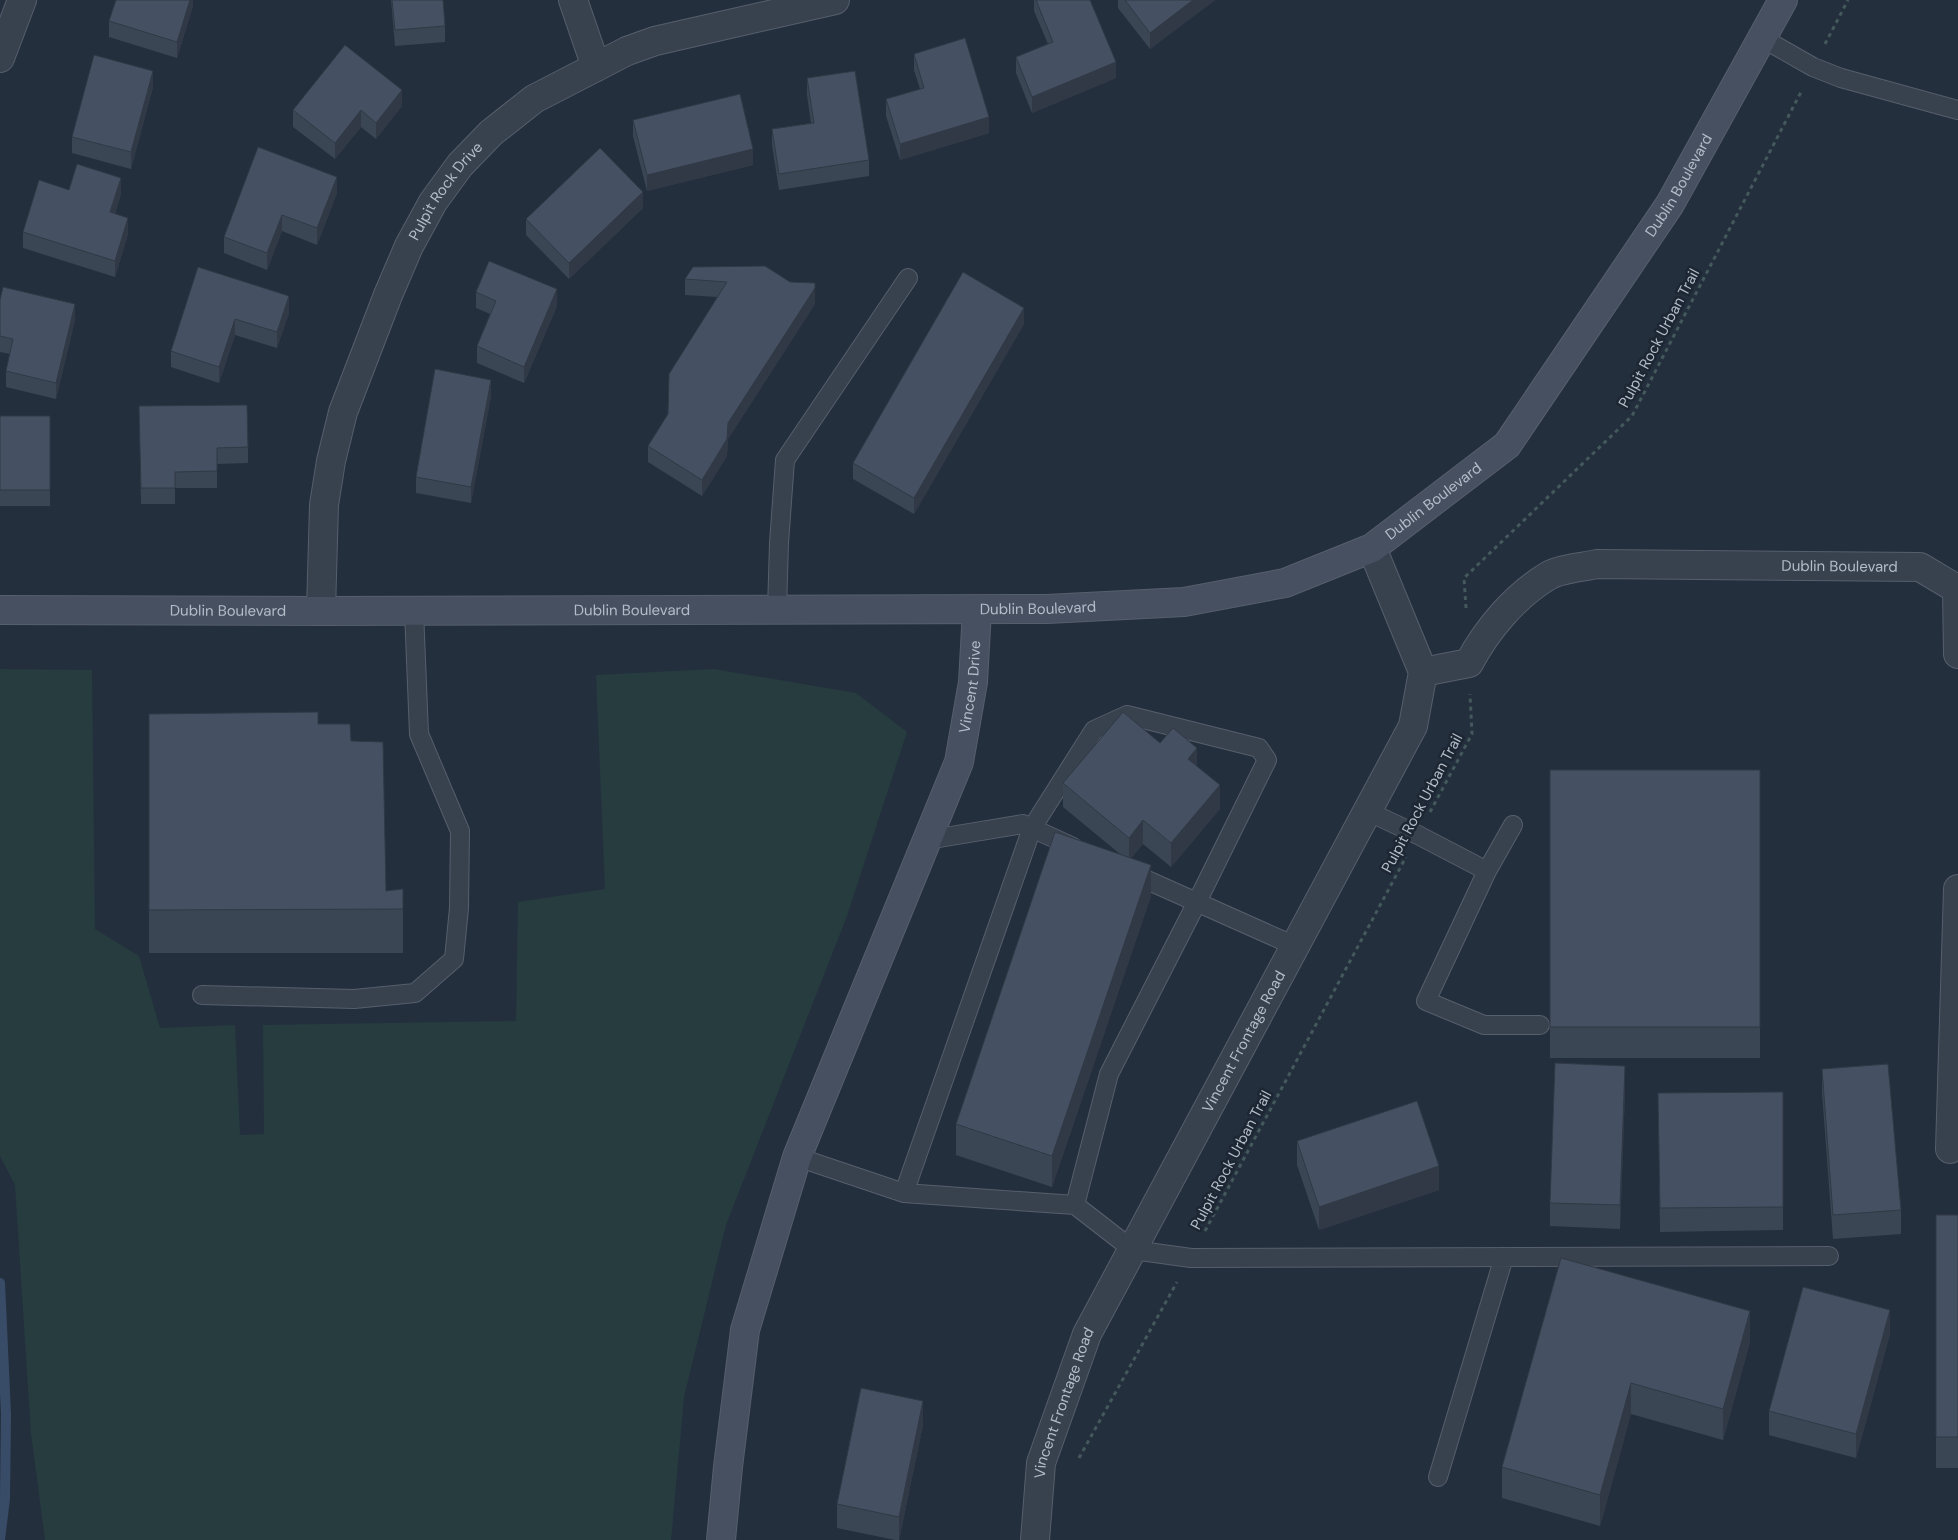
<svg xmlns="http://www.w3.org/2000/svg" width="1958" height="1540" viewBox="0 0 1958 1540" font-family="'DM Sans',sans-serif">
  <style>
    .green { fill: #263c3f }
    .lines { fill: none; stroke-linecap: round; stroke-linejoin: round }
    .stream { stroke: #394c67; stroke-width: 10 }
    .lane-casing { stroke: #565f6c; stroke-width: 20 }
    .street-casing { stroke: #565f6c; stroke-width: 30 }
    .secondary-casing { stroke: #565f6c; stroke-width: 30 }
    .path { stroke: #44595c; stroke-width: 3; stroke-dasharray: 4 4; stroke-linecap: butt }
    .lane { stroke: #38414e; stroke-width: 18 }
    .street { stroke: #38414e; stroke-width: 28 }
    .secondary { stroke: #465061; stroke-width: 28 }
    .wall { fill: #3b4654 }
    .shaded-wall { fill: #303945 }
    .building { fill: #455162; stroke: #303945 }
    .labels { text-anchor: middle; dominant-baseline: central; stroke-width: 5; stroke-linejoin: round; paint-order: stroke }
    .street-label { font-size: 15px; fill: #b4bcc9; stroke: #1d2633 }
  </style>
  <rect width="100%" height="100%" fill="#242f3e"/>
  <path class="green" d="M0,669L92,670L95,929L139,956L160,1028L235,1025L240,1135L264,1134L263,1025L516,1021L518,902L605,889L596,675L714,669L856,693L907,732L847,916L726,1225L684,1397L671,1540H45L31,1434L15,1185L0,1156Z"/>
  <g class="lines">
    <path class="stream" d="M0,1283L6,1414L5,1499L0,1539"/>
    <g class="lane-casing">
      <path id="lane" d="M1762,38L1813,67L1841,78L1958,110
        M777,610L779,543L785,460L908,278
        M1367,811L1418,835L1487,871L1426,1001L1484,1025H1540
        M927,840L1023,824L1073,847
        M1487,871L1513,825
        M1129,872L1295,946
        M202,995L354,999L415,993L454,959L459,908L460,831L419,734L414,611
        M797,1157L904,1193L1075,1205L1133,1250L1191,1258L1829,1256
        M904,1193L1032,828L1094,730L1127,715L1259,748L1267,760L1197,902L1109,1074L1075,1205
        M1438,1477L1504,1257"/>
    </g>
    <g class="street-casing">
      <g id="street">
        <path d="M573,0L596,67"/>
        <path d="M0,58L22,0"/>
        <path id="s1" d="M321,611L324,505L331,461L343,412L388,295L409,246L433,202L460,165L491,133L534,99L627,51L655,41L835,0"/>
        <path id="s2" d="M1423,672L1469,663C1487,629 1515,596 1548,576C1559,569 1584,567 1597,564L1920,567L1957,589L1958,654"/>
        <path d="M1950,1149L1958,889"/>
        <path id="s3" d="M1035,1540L1041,1463L1087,1334L1413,726L1423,672L1372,548"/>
      </g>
    </g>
    <g class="secondary-casing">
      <g id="secondary">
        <path id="s4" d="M0,610L321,611L1047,609L1184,602L1285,583L1372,548L1507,445L1670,204L1783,0"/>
        <path id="s5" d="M721,1540L728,1467L745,1330L797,1157L959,762L973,682L977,610"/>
      </g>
    </g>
    <path class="path" d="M1825,44L1848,0
      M1466,608L1464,578L1632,416L1801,92
      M1430,812L1472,734L1470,694
      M1205,1231L1406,857
      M1079,1458L1177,1282"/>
    <use href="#lane" class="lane"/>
    <use href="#street" class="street"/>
    <use href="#secondary" class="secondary"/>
  </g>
  <path class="wall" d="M193,0V6L177,58L109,37V21Z
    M391,0H443L445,26V42L395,46Z
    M1034,0H1090L1116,78L1032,113L1016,73V57L1048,44L1034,11Z
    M1118,0H1215L1150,49L1118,8Z
    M914,54L989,133L900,160L886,116V99L920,89L914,70Z
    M807,78L869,160V176L779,190L772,145V129L811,123L807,95Z
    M153,87L131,169L72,153V137Z
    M402,106L376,139L361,127L335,159L293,127V110Z
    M633,120L753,165L647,191L633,136Z
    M69,190L121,194L115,214L128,234L115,277L23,248V232Z
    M337,193L317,245L282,231L267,270L224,253V237Z
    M643,208L569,279L526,235V219Z
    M198,267L289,313L277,348L235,335L219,383L171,367V351Z
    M693,267L815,299V304L728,439L727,456L702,496L648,462V446L668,414L717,297L685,295V279Z
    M476,292L557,306L524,383L477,363V346L490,314L476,308Z
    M0,300L75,320L56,399L6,387V371L10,354L0,352Z
    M1024,324L914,514L853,479V463Z
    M491,396L471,503L416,493V477Z
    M139,406L248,447V463L217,464V488H175V504H141Z
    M0,416H50V506H0Z
    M149,714L318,724L351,741L386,891L403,889V953H149Z
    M1160,743L1197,766L1220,809L1171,867L1143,844L1131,858L1151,896L1052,1187L956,1155V1124L1120,854L1063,807V783Z
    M1550,770H1760V1058H1550Z
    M1822,1069L1901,1210V1234L1833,1239L1822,1093Z
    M1625,1090L1620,1229L1550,1226V1203Z
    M1783,1092V1230L1660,1232L1658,1093Z
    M1297,1141L1439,1190L1319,1230L1297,1165Z
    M1936,1215H1958V1468H1936Z
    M1561,1258L1750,1342L1723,1440L1631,1414L1600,1526L1502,1498V1467Z
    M1890,1334L1856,1458L1769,1435V1411Z
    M923,1425L899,1540H895L837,1528V1504Z"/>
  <path class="shaded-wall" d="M190,0H193V6L177,58V42Z
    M1193,0H1215L1150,49V33Z
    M1116,62V78L1032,113V97Z
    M153,71V87L131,169V152Z
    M402,90V106L376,139V123Z
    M361,110V127L335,159V143Z
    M989,117V133L900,160V144Z
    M753,149V165L647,191V175Z
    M337,177V193L317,245V228Z
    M121,178V194L110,228V212Z
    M643,192V208L569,279V263Z
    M282,215V231L267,270V253Z
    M128,218V234L115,277V261Z
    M815,283V304L728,439L727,456L702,496V480L728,423Z
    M557,289V306L524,383V367Z
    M289,296V313L277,348V332Z
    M75,304V320L56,399V383Z
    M1024,308V324L914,514V498Z
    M235,319V335L219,383V367Z
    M491,380V396L471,503V487Z
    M1197,748V772L1188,759Z
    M1220,785V809L1171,867V843Z
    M1143,820V844L1129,861V838Z
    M1151,865V896L1052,1187V1156Z
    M1625,1066V1090L1620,1229V1205Z
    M1439,1166V1190L1319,1230V1207Z
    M1890,1310V1334L1856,1458V1434Z
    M1750,1311V1342L1723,1440V1409Z
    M1631,1383V1414L1600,1526V1495Z
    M923,1401V1425L899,1540V1517Z"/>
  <path class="building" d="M116,0H190L177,42L109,21Z
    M392,0H443L445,26L395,30Z
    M1036,0H1090L1116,62L1032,97L1016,57L1053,42Z
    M1125,0H1193L1150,33Z
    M965,38L989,117L900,144L886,99L924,88L914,54Z
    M345,45L402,90L376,123L361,110L335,143L293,110Z
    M94,55L153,71L131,152L72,137Z
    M855,71L869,160L779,174L772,129L814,123L807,78Z
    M740,94L753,149L647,175L633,120Z
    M258,147L337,177L317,228L282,215L267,253L224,237Z
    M600,148L643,192L569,263L526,219Z
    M77,164L121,178L110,212L128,218L115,261L23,232L39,180L69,190Z
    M489,261L557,289L524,367L477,346L496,301L476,292Z
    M765,266L790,282L815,283V288L728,423L727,439L702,480L648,446L668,414L669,374L727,282L685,279L693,267Z
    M198,267L289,296L277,332L235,319L219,367L171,351Z
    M963,272L1024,308L914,498L853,463Z
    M3,287L75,304L56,383L6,371L13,339L0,336V300Z
    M435,369L491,380L471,487L416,477Z
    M247,405L248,447L217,448V471L175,472V488H141L139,406Z
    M0,416H50V490H0Z
    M318,712V724H350L351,741L383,742L386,891L403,889V909L149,910V714Z
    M1123,712L1160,743L1173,728L1197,748L1188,759L1220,785L1171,843L1143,820L1129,838L1063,783Z
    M1550,770H1760V1027H1550Z
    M1055,832L1151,865L1052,1156L956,1124Z
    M1555,1063L1625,1066L1620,1205L1550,1203Z
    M1888,1064L1901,1210L1833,1215L1822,1069Z
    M1783,1092V1207L1660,1208L1658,1093Z
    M1417,1101L1439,1166L1319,1207L1297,1141Z
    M1936,1215H1958V1437H1936Z
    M1561,1258L1750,1311L1723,1409L1631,1383L1600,1495L1502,1467Z
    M1803,1287L1890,1310L1856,1434L1769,1411Z
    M861,1388L923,1401L899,1517L837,1504Z"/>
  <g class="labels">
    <g class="street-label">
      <text stroke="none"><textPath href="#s4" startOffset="1862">Dublin Boulevard</textPath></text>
      <text stroke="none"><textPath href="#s1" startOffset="446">Pulpit Rock Drive</textPath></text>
      <text transform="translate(1659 338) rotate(-62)">Pulpit Rock Urban Trail</text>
      <text stroke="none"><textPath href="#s4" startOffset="1458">Dublin Boulevard</textPath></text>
      <text stroke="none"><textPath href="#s2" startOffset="459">Dublin Boulevard</textPath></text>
      <text stroke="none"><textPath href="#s4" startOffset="1038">Dublin Boulevard</textPath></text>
      <text stroke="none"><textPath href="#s4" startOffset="632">Dublin Boulevard</textPath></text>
      <text stroke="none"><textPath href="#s4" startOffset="228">Dublin Boulevard</textPath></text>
      <text stroke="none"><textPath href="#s5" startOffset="895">Vincent Drive</textPath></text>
      <text transform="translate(1422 803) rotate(-62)">Pulpit Rock Urban Trail</text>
      <text stroke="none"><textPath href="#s3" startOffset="546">Vincent Frontage Road</textPath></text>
      <text transform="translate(1231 1160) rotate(-62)">Pulpit Rock Urban Trail</text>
      <text stroke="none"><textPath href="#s3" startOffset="141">Vincent Frontage Road</textPath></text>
    </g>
  </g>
</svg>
